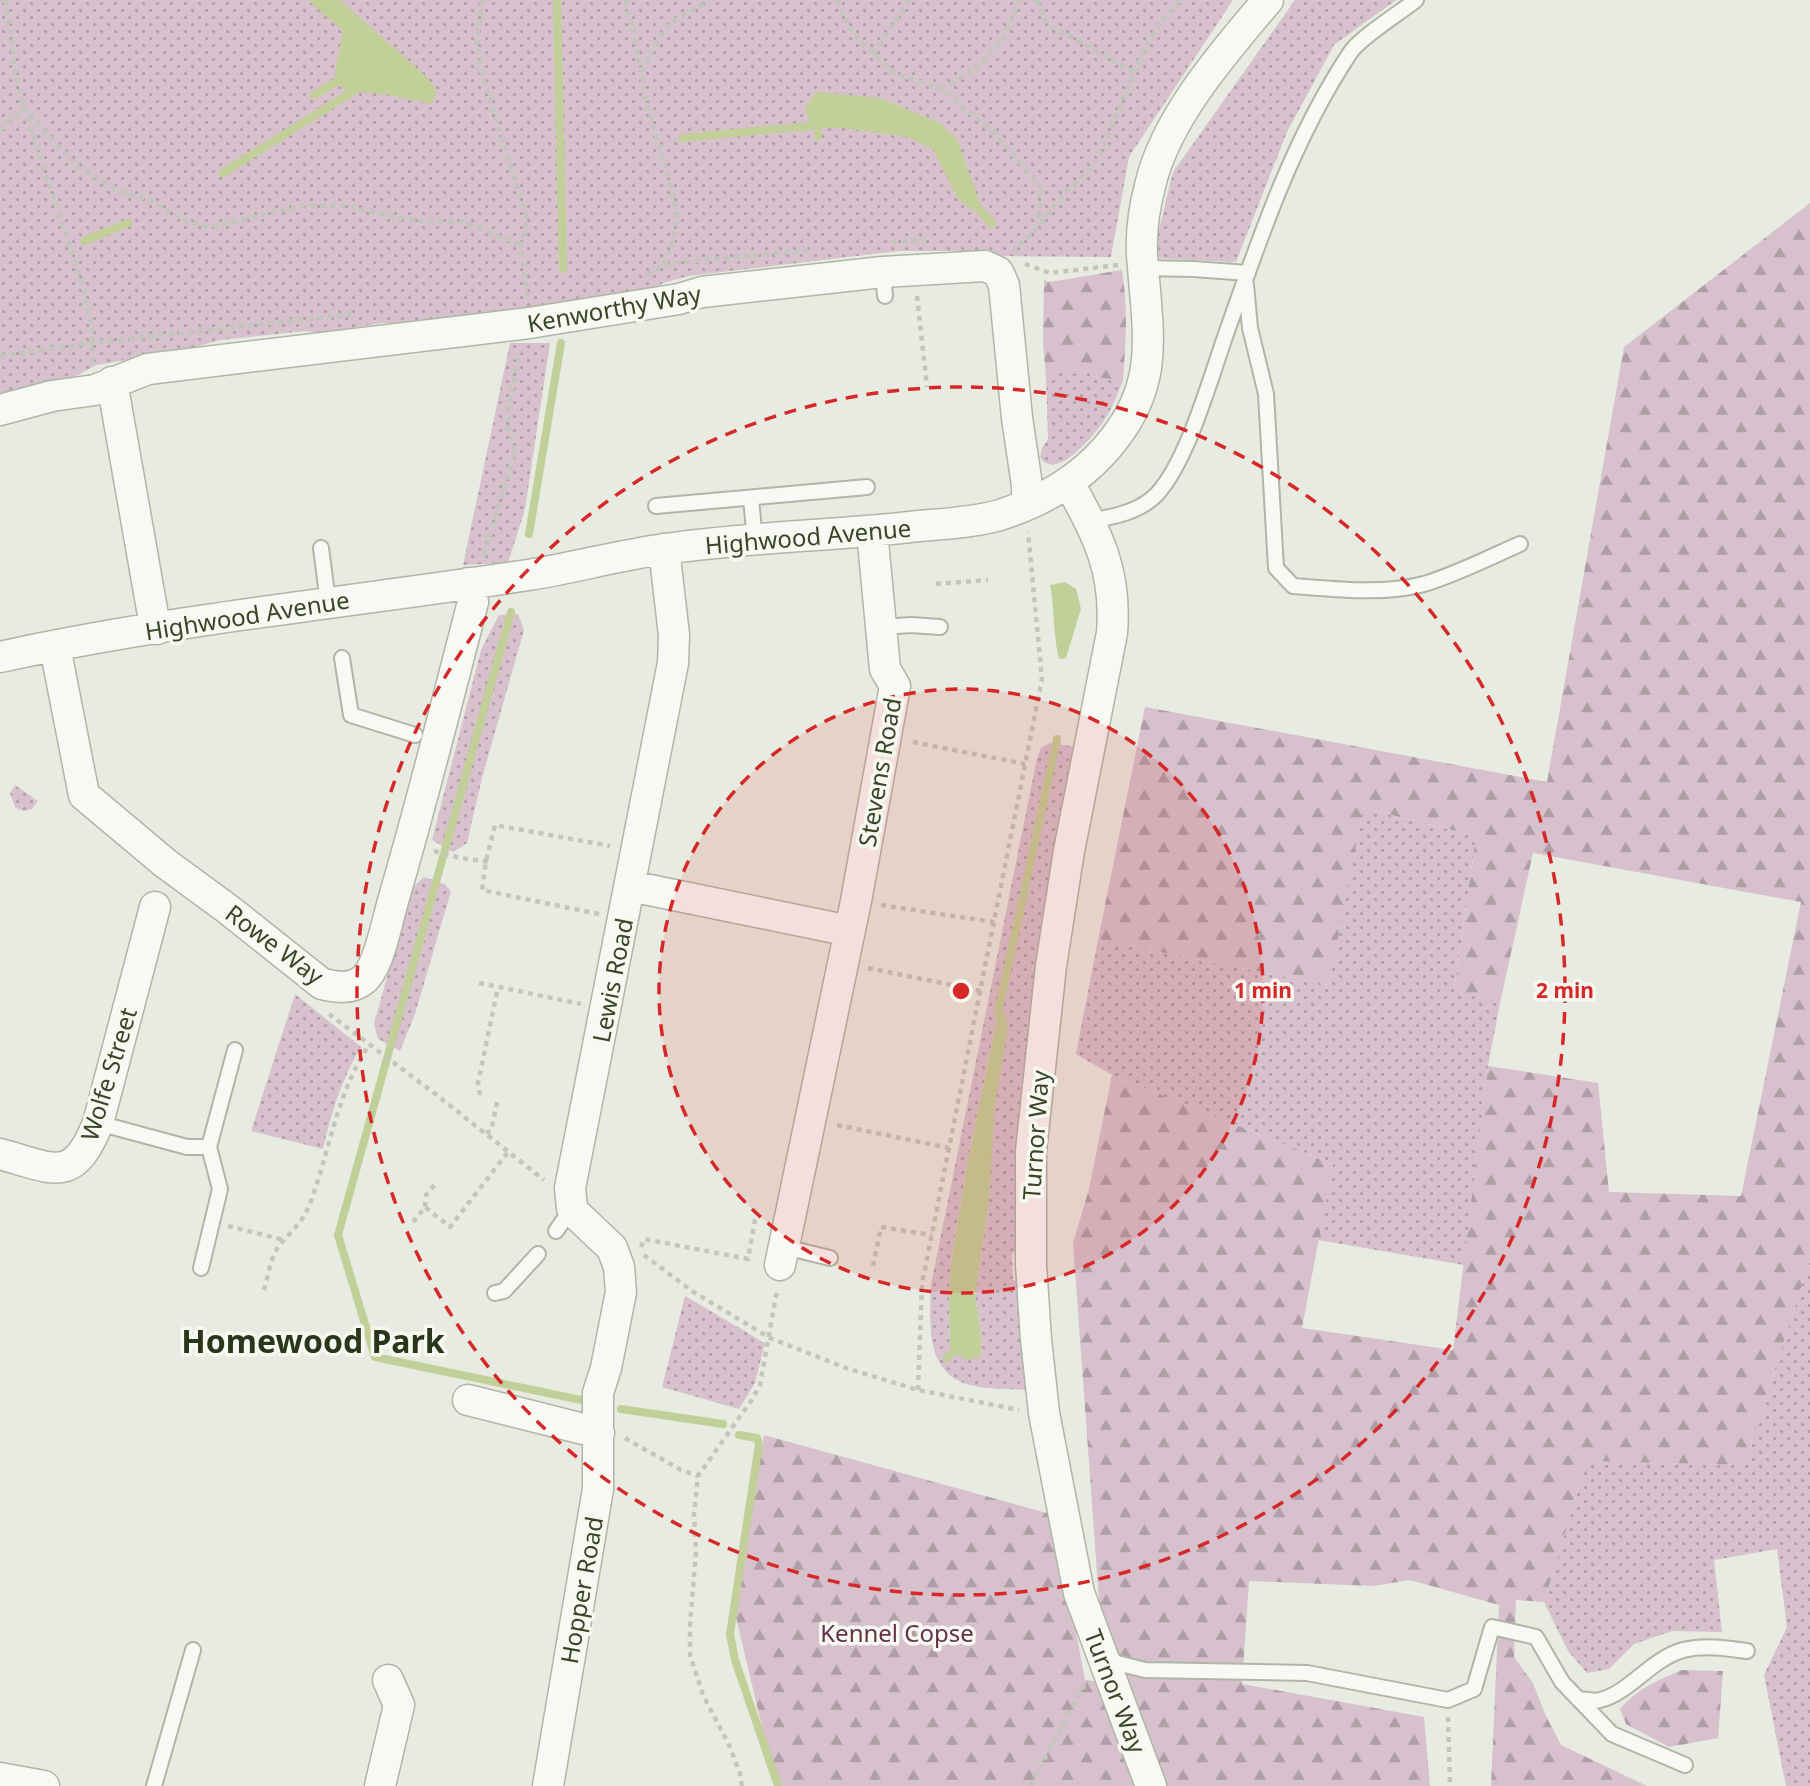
<svg xmlns="http://www.w3.org/2000/svg" width="1810" height="1786" viewBox="0 0 1810 1786" font-family="'Noto Sans',sans-serif">
  <style>
    .grass { fill: url(#grass-dots); fill-rule: evenodd }
    .forest { fill: url(#forest-firs) }
    .water { fill: #c2cf98 }
    .lines { fill: none; stroke-linecap: round; stroke-linejoin: round }
    .stream { stroke: #c2cf98; stroke-width: 8 }
    .lane-casing { stroke: #b0b6a5; stroke-width: 18 }
    .street-casing { stroke: #b0b6a5; stroke-width: 33 }
    .path { stroke: #c2c6bb; stroke-width: 4.5; stroke-dasharray: 5 5; stroke-linecap: butt }
    .lane { stroke: #f7f9f4; stroke-width: 14 }
    .street { stroke: #f7f9f4; stroke-width: 30 }
    .ring { fill: none; stroke: #d62828; stroke-width: 3.5; stroke-dasharray: 12 9 }
    .labels { text-anchor: middle; dominant-baseline: central; stroke-width: 7; stroke-linejoin: round; paint-order: stroke }
    .street-label { font-size: 24px; fill: #3a4427; stroke: #f6f8f1 }
    .park-label { font-size: 24px; fill: #623349; stroke: #f6f8f1 }
    .district-label { font-size: 32px; font-weight: bold; fill: #2b3519; stroke: #f6f8f1 }
    .centre { fill: #d62828; stroke: #f6f8f1; stroke-width: 3.5 }
    .ring-label { font-size: 21px; text-anchor: middle; font-weight: bold; fill: #d62828; stroke: #f6f8f1; stroke-width: 7; stroke-linejoin: round; paint-order: stroke }
  </style>
  <defs>
    <pattern id="grass-dots" width="8" height="8" patternUnits="userSpaceOnUse" patternTransform="scale(1.75)"><rect width="8" height="8" fill="#d6c1cc"/><path d="M2 2h.1M6 6h.1" fill="none" stroke="#af9ea6" stroke-width="1.8" stroke-linecap="round"/></pattern>
    <pattern id="forest-firs" width="22" height="20" patternUnits="userSpaceOnUse" patternTransform="scale(1.75)"><rect width="22" height="20" fill="#d6c1cc"/><path d="M5 1l3.5 6h-7zM16 11l3.5 6h-7z" fill="#af9ea6"/></pattern>
  </defs>
  <rect width="100%" height="100%" fill="#e8ebe1"/>
  <path class="grass" d="M0,0H1233L1129,157L1111,257L991,256L961,251H899L689,276L663,283L648,293L413,324L382,323L358,327L343,335L305,331L221,340L179,351L96,365L78,375L0,401Z
    M1295,0H1396L1334,45L1287,132L1236,262L1152,258L1173,172Z
    M510,343H550L525,509L508,563L463,565Z
    M1071,369L1085,371L1099,378L1123,380C1118,393 1113,407 1105,419C1095,434 1056,483 1040,457L1042,448L1048,439L1046,377Z
    M518,614L524,630L482,778L467,843L453,852L432,840L481,650L499,615Z
    M1050,743L1076,747L1021,1244L1012,1254L1013,1279L1022,1287L1032,1390C1011,1389 986,1390 966,1384C924,1370 930,1320 931,1285L1037,758L1041,748ZM998,1013L989,1201L975,1296L981,1333L950,1349L949,1288L952,1255L967,1165Z
    M15,785L38,801L32,809L23,811L15,807L10,793Z
    M1362,808L1476,836L1454,990L1500,1003L1488,1066L1464,1265L1318,1240L1333,1164L1112,1075L1076,1054L1098,940L1329,985Z
    M424,877L444,884L451,891L415,1014L400,1051L378,1039L374,1024L412,888Z
    M295,994L361,1047C342,1078 331,1113 323,1149L251,1131Z
    M1810,1260V1786H1786L1764,1675L1787,1627L1777,1549L1714,1560L1722,1632L1672,1631L1634,1644L1609,1669L1587,1673L1568,1651L1544,1602L1587,1461L1744,1465Z
    M685,1296L765,1343L755,1383L739,1409L662,1387Z"/>
  <path class="forest" d="M1810,203V1260L1744,1465L1587,1461L1544,1602L1516,1600L1514,1657L1533,1683L1545,1714L1561,1745L1647,1786H1491L1499,1605L1410,1580L1373,1586L1249,1581L1242,1684L1424,1717L1430,1786H776L735,1613L764,1435L1054,1515L1085,1680L1105,1682L1073,1243L1089,1189L1112,1075L1333,1164L1302,1328L1453,1350L1488,1066L1598,1083L1609,1192L1741,1196L1801,902L1533,853L1500,1003L1454,991L1476,836L1363,808L1329,985L1098,940L1145,707L1547,782L1624,347Z
    M1122,270C1128,307 1126,342 1123,380L1099,378L1085,371L1071,369L1046,377L1043,343L1044,280L1050,282Z
    M1682,1670L1723,1671L1718,1738L1669,1747L1626,1724L1620,1709C1637,1689 1658,1680 1682,1670Z"/>
  <path class="water" d="M308,0H340L428,78L437,92L432,104L383,94L352,92L333,84L343,31Z
    M817,92L880,98L940,123L957,139L981,206L973,211L958,199L933,149L907,137L843,128H811L805,106Z
    M1065,582L1076,589L1081,609L1066,658L1060,659C1054,650 1054,602 1050,585Z
    M998,1013H1005L1008,1028L995,1105L989,1201L975,1296L981,1333V1357L966,1360L950,1349L949,1288L952,1255L967,1165Z"/>
  <g class="lines">
    <path class="stream" d="M557,0L563,269
      M314,95L333,84
      M818,129V136
      M683,138L810,126
      M223,173L352,92
      M978,208L992,224
      M84,241L128,223
      M529,534L561,343
      M511,612L338,1235L375,1357L581,1400
      M998,1013L1057,739
      M947,1358L954,1352
      M621,1409L723,1424
      M739,1435L757,1438L759,1444L730,1634L735,1660L778,1786"/>
    <g class="lane-casing">
      <path id="lane" d="M1143,268L1193,269L1248,273
        M883,272L885,296
        M1246,285L1250,328L1266,394L1276,568L1293,586C1334,589 1383,595 1424,584C1457,574 1488,558 1520,544
        M751,499L755,540
        M656,506L867,487
        M1089,521C1113,517 1140,512 1157,494C1188,460 1210,379 1226,334C1260,237 1293,139 1350,53C1358,39 1401,12 1416,0
        M321,548L328,602
        M882,627L911,625L940,627
        M342,658L351,715L415,735
        M98,1123L187,1147H209
        M556,1231L572,1208
        M785,1247L830,1258
        M201,1268L220,1189L209,1147L235,1050
        M495,1293L504,1291L538,1254
        M1106,1655L1117,1663L1145,1670L1307,1673L1448,1700L1474,1689L1492,1627L1536,1637L1562,1682L1612,1734L1685,1765
        M1578,1699C1584,1699 1594,1702 1600,1700C1628,1694 1651,1659 1683,1650C1705,1645 1725,1648 1747,1651
        M154,1786L193,1650"/>
    </g>
    <g class="street-casing">
      <path id="street" d="M112,382L153,615L157,629
        M0,410L52,396L95,390L148,369L529,323L679,299L702,292L883,272L985,266L998,272L1004,285L1017,418L1027,485V504
        M1069,483C1098,536 1117,571 1112,633L1069,851L1051,966L1031,1151V1265L1036,1339L1044,1413L1079,1593L1151,1786
        M55,647L84,795L165,863L229,910L322,984C336,987 351,990 363,980C379,968 387,921 393,901C422,802 447,702 473,602L468,583
        M0,657C174,619 352,602 528,575C574,568 619,555 665,549C746,537 829,536 910,527C939,524 972,523 1000,515C1046,500 1085,477 1114,439C1159,382 1148,334 1143,267C1140,240 1143,212 1150,186C1165,119 1224,52 1268,0
        M630,886L850,931
        M0,1154C55,1169 73,1185 98,1123L155,907
        M780,1265L856,901L895,686L885,669L872,531
        M468,1400L599,1433
        M0,1778L44,1786
        M380,1786L399,1705L388,1680
        M548,1786L598,1489V1393L606,1368L621,1292L619,1267L612,1248L575,1213L572,1208L570,1188L673,663L674,635L664,549"/>
    </g>
    <path class="path" d="M5,0L11,31L14,65L24,109L81,280L92,328L93,365
      M482,0L477,41L481,71L527,219L521,245L527,298
      M626,0L641,70
      M837,0L853,34L894,73L941,89L993,132L1040,186L1039,225
      M1037,0L1047,24L1134,72
      M874,54L909,0
      M941,89L975,70L1005,37L1019,0
      M0,130L24,109L78,167L122,192L148,199L183,220L210,227L302,206L341,205L415,221L463,222L521,245
      M892,242L925,240
      M1013,252L1039,226L1063,195L1092,166L1103,148L1145,47L1161,22L1180,0
      M663,264L673,242L678,218L670,182L646,102L641,71L661,35L672,22L709,0
      M1025,264L1050,273L1118,265
      M648,275L663,264L813,250
      M917,296L927,387
      M0,356L91,343L354,314
      M484,556L515,451L508,427L509,407L520,351
      M936,584L988,580
      M913,742L1025,764
      M434,851L460,858L491,862
      M881,905L994,922
      M599,914L482,890L486,861L495,825L610,846
      M868,968L981,991
      M479,983L581,1004
      M329,1014L434,1093L544,1180
      M480,1095L478,1083L498,987
      M837,1125L949,1148
      M486,1133L491,1131L498,1098
      M425,1207L426,1195L437,1182
      M413,1222L425,1207L450,1227L508,1152
      M228,1226L284,1240
      M641,1247L644,1239L748,1259L756,1214
      M644,1255L692,1291L770,1338L846,1368L918,1390L1019,1410
      M873,1266L881,1227L932,1235
      M264,1290C268,1277 270,1260 277,1249C288,1233 302,1224 309,1206C330,1152 336,1093 370,1044
      M918,1390L922,1284L1042,679L1028,532
      M625,1438L681,1470L698,1476
      M1448,1717L1450,1786
      M742,1786L740,1773L729,1745L703,1695L690,1655V1624L696,1552L694,1514L698,1476L751,1401L760,1385L777,1290
      M1030,1786L1085,1684"/>
    <use href="#lane" class="lane"/>
    <use href="#street" class="street"/>
  </g>
  <circle cx="961" cy="991" r="302" fill="#d62828" fill-opacity=".12"/>
  <g class="ring">
    <circle cx="961" cy="991" r="302"/>
    <circle cx="961" cy="991" r="604"/>
  </g>
  <g class="labels">
    <g class="street-label">
      <text transform="translate(614 308) rotate(-10)">Kenworthy Way</text>
      <text transform="translate(808 536) rotate(-5)">Highwood Avenue</text>
      <text transform="translate(247 615) rotate(-9)">Highwood Avenue</text>
      <text transform="translate(879 772) rotate(-80)">Stevens Road</text>
      <text transform="translate(275 944) rotate(37)">Rowe Way</text>
      <text transform="translate(612 980) rotate(-79)">Lewis Road</text>
      <text transform="translate(108 1074) rotate(-73)">Wolfe Street</text>
      <text transform="translate(1035 1135) rotate(-86)">Turnor Way</text>
      <text transform="translate(581 1590) rotate(-80)">Hopper Road</text>
      <text transform="translate(1116 1691) rotate(69)">Turnor Way</text>
    </g>
    <g class="park-label">
      <text x="897" y="1632">Kennel Copse</text>
    </g>
    <g class="district-label">
      <text x="313" y="1340">Homewood Park</text>
    </g>
  </g>
  <circle cx="961" cy="991" r="10" class="centre"/>
  <g class="ring-label">
    <text x="1263" y="998">1 min</text>
    <text x="1565" y="998">2 min</text>
  </g>
</svg>
